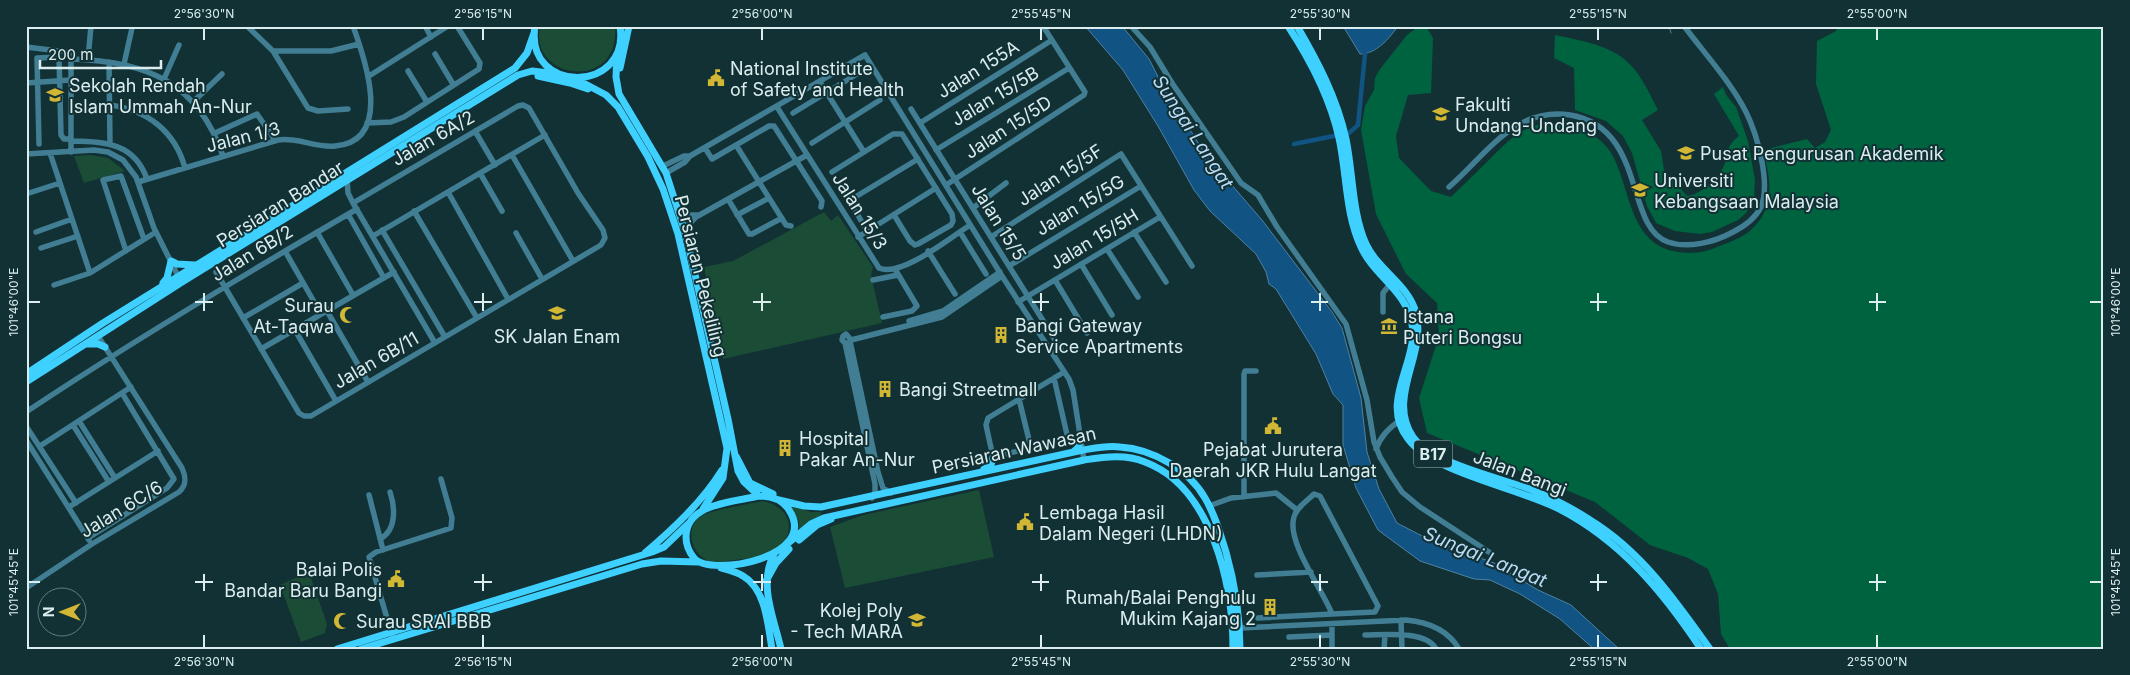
<svg xmlns="http://www.w3.org/2000/svg" width="2130" height="675" viewBox="0 0 2130 675" font-family="Inter,sans-serif">
  <style>
    .green { fill: #1b4c35 }
    .forest { fill: #00633f }
    .water { fill: #115382; stroke: #4e81a2 }
    .lines { fill: none; stroke-linecap: round; stroke-linejoin: round }
    .stream { stroke: #4e81a2; stroke-width: 1 }
    .canal { stroke: #115382; stroke-width: 4.5 }
    .minor { stroke: #417e94; stroke-width: 5.5 }
    .major { stroke: #3ed0fe; stroke-width: 7 }
    .ticks { fill: none; stroke: #dbedee; stroke-width: 2 }
    .labels { text-anchor: middle; dominant-baseline: central; stroke-width: 4; stroke-linejoin: round; paint-order: stroke }
    .shield { fill: #123134; stroke: #9fb5b6; stroke-width: 1 }
    .shield-label { font-size: 16px; font-weight: bold; fill: #dbedee }
    .poi-label { font-size: 18px; fill: #dbedee; stroke: #123134; text-anchor: start }
    .street-label { font-size: 18px; fill: #dbedee; stroke: #123134 }
    .water-label { font-size: 19px; font-style: italic; fill: #badaf6; stroke: #123134 }
    .neatline { fill: none; stroke: #dbedee; stroke-width: 2 }
    .ticks-label { font-size: 12px; text-anchor: middle; fill: #dbedee }
  </style>
  <rect width="100%" height="100%" fill="#123134"/>
  <path class="green" d="M540,26H615C621,92 528,81 540,26Z
    M90,155L108,158L125,171L84,183L74,156Z
    M824,212L831,221L838,215L873,267L871,275L882,323L723,359L704,267L733,261Z
    M979,490L994,557L845,588L830,527L863,515Z
    M763,501C792,507 799,536 772,552C762,558 739,559 727,561C724,562 719,564 716,563C693,562 681,527 703,515C713,510 749,504 763,501Z
    M791,506L811,512H821V515L798,535L799,522Z
    M309,572L327,624L325,633L301,642L280,585Z"/>
  <path class="forest" d="M1419,26L1427,28L1433,38L1431,93L1408,95L1396,136L1399,158L1431,191L1451,197C1464,184 1477,172 1489,160C1512,137 1528,119 1564,124C1581,127 1602,137 1611,153C1630,184 1628,241 1673,251C1689,254 1701,254 1717,247C1738,239 1753,234 1764,213C1774,193 1768,170 1763,150L1807,139L1815,148L1825,142L1831,130L1816,84L1817,41L1836,31L1837,26H2104V649H1730L1721,634L1718,594L1708,569L1688,558L1650,545L1595,502L1427,433L1419,398L1439,336L1437,303L1406,274L1376,214L1361,130L1365,106L1374,90L1375,78L1380,69L1407,35Z
    M1555,35C1577,40 1606,44 1624,59C1640,71 1649,93 1658,110L1642,120L1661,151L1664,170L1687,196C1701,195 1721,176 1725,163C1728,150 1728,144 1739,136L1714,94L1723,87L1726,95L1736,107L1748,141L1755,180L1754,198L1746,213L1738,220L1712,232L1700,234L1675,231L1656,223L1647,206L1632,153L1623,136L1606,121L1575,110L1574,68L1554,58Z"/>
  <path class="water" d="M1085,26H1122L1149,59L1166,92L1206,155L1262,220L1332,312L1342,328L1361,398L1367,452L1379,489L1397,523L1426,538L1494,563L1538,590L1571,605L1619,649H1594L1560,619L1520,594L1490,580L1474,579L1420,561L1378,530L1356,488L1343,445V405L1333,394L1316,354L1276,289L1269,284L1266,272L1256,254L1210,211L1194,190L1158,126L1123,70Z
    M1343,26H1398C1389,39 1376,54 1360,54Z"/>
  <g class="lines">
    <path class="stream" d="M1669,26L1671,33"/>
    <path class="canal" d="M1294,144L1349,133L1358,125L1365,54"/>
    <path class="minor" d="M247,26L273,51L308,108L318,111L348,109
      M425,26L431,37
      M1131,26L1150,47L1172,83L1241,183L1258,195L1277,227L1346,324L1367,400L1374,442L1380,457L1392,477L1402,492L1420,507L1492,554
      M26,47L67,52L71,56V152
      M273,51H331L359,44
      M435,54L453,84
      M71,59C146,61 198,82 223,156
      M88,59L91,26
      M109,62L110,144
      M124,64L132,28
      M408,71L427,102
      M369,76L448,26
      M164,79L179,45
      M820,82L864,152
      M26,83L71,80
      M193,102L222,74
      M110,105C147,110 175,131 185,168
      M777,107L879,268C901,278 951,237 970,225
      M911,109L1062,351
      M793,113L862,71
      M367,123L391,122L404,117L479,69L480,63L457,26
      M920,123L1052,40
      M475,131L495,165
      M215,133L257,114L273,137V141
      M71,141C104,142 134,142 147,179
      M812,143L880,100
      M39,144L37,58L59,57L61,135L64,139H71
      M736,145L786,225L791,226
      M705,148L712,159L769,126H774L822,201L821,207
      M936,150L1069,68
      M50,153L90,273
      M26,154L94,150L108,152L123,160L136,177L154,228L179,278
      M512,155L573,261
      M663,166L684,156H690
      M832,172L893,134H902L952,214L953,221L951,225L918,244L915,245L910,241L894,215
      M480,173L502,211
      M666,173L685,162L690,156L865,55L1002,276L1069,379L1073,390L1084,460
      M347,179L348,193L353,203L435,343
      M138,182L278,140C297,137 316,148 335,146C394,141 365,59 353,26
      M946,185L1084,95L1085,92L1043,26
      M1449,187C1485,156 1515,106 1570,115C1647,128 1624,227 1668,242C1688,249 1715,242 1733,232C1745,226 1755,219 1761,207C1771,183 1757,134 1746,112C1730,81 1705,54 1684,26
      M448,192L508,299
      M26,194L60,183
      M728,199L749,234H752L782,218
      M678,207L688,215H698
      M973,208L1006,183
      M414,211L477,318
      M348,214L384,278
      M737,215L769,198
      M382,230L445,337
      M867,231L851,203L852,199L918,159
      M36,232L72,219
      M317,232L353,295
      M960,232L986,274
      M1134,232L1166,282
      M516,233L542,279
      M686,235L689,224L696,217L807,155
      M373,236L545,135
      M858,237L936,188
      M991,237L1121,154L1192,266
      M41,248L78,236
      M1107,249L1138,297
      M126,251L103,180L121,176L144,239
      M285,251L321,314
      M928,251L955,294
      M1081,264L1112,315
      M1009,266L1141,186
      M216,272L299,413L304,416H311L601,245L605,238L603,230L578,193L529,108L523,105L518,106L353,203
      M873,280L898,275
      M1055,280L1087,333
      M54,285L90,273L156,232
      M1018,302L1160,217
      M327,311L368,382
      M1383,312V293L1390,284
      M883,317L912,311L917,306L895,269
      M243,318L303,283
      M909,321L943,311L1000,272
      M295,330L336,401
      M851,340L942,317L1002,276
      M850,341L878,472L883,488L891,493
      M845,343H849L851,340L846,334L843,336L842,340L845,343L875,484V492L872,498
      M261,349L394,272
      M1054,378L1068,439L993,457L986,425L988,418L1064,372
      M1019,399L1031,448
      M26,412C134,340 245,274 357,209
      M79,421L115,478
      M73,425L109,482
      M26,426L76,503
      M26,440L89,540
      M40,446L131,387
      M1376,449C1381,436 1388,429 1399,421
      M1314,494L1320,496L1378,606L1375,612L1332,614C1323,590 1286,542 1294,517C1296,508 1307,501 1314,494Z
      M369,495L383,550
      M1244,497V374L1245,371H1256
      M1209,506L1231,498L1276,493L1297,510
      M69,507L158,451
      M88,538L167,488L174,479L122,393
      M380,539C397,530 395,507 390,492
      M1257,575L1311,572
      M26,588L92,544L179,492C187,485 186,477 182,468L98,336
      M1258,618L1332,614
      M1401,620L1402,649
      M1332,624V649
      M1240,628L1406,620C1428,622 1448,630 1459,649
      M392,635L369,557L376,552L451,528L452,518L441,479
      M1365,635C1383,635 1426,630 1436,649
      M1289,637L1332,635
      M1384,649L1385,635"/>
    <path class="major" d="M535,26C524,95 631,94 620,26
      M1288,26C1311,61 1330,97 1339,138C1347,174 1345,213 1361,247C1374,276 1406,290 1412,324C1418,364 1379,401 1408,439C1433,473 1519,488 1559,509C1621,541 1663,592 1701,649
      M1297,26C1318,62 1337,98 1346,139C1353,172 1352,214 1366,244C1378,270 1409,285 1416,313C1427,355 1386,397 1413,437C1431,463 1501,478 1532,490C1552,498 1572,508 1590,520C1641,551 1676,601 1710,649
      M617,54L616,77L619,94L666,173L686,235L728,419L738,471L744,482L759,496
      M620,68L629,26
      M538,76L570,83L588,89
      M574,78L606,95L618,107L648,157L663,189L678,234L727,448L723,478L703,509
      M163,283L167,278L171,261L177,264L195,265
      M86,344H98L105,347
      M26,374L103,323L515,68L527,53L534,33
      M26,382L182,282L518,75L532,71L557,74
      M1073,452L1078,448L1081,438
      M736,456L750,483L773,494
      M984,469L991,465L993,457
      M759,496C771,496 782,499 789,510C820,557 711,578 694,558C689,552 686,544 686,537C686,503 734,502 759,496Z
      M779,500L804,506L821,507L1083,450C1095,448 1108,445 1120,447C1153,449 1189,470 1205,498C1215,515 1220,533 1226,552C1235,584 1240,615 1240,649
      M799,540L817,525L831,519
      M787,544L811,524L824,518L1084,460C1105,457 1125,454 1145,462C1212,487 1233,585 1233,649
      M645,553C674,528 702,502 722,470
      M774,554C758,584 774,618 781,649
      M721,568C728,570 737,572 743,576C766,589 768,626 772,649
      M766,581L776,563L789,549
      M337,649L652,552L664,547L688,524
      M361,649L642,564L661,561L698,562"/>
  </g>
  <path class="ticks" d="M204,28V40M483,28V40M762,28V40M1041,28V40M1320,28V40M1598,28V40M1877,28V40M204,293V311M483,293V311M762,293V311M1041,293V311M1320,293V311M1598,293V311M1877,293V311M28,302H40M195,302H213M474,302H492M753,302H771M1032,302H1049M1311,302H1328M1590,302H1607M1869,302H1886M2090,302H2102M204,574V591M483,574V591M762,574V591M1041,574V591M1320,574V591M1598,574V591M1877,574V591M28,582H40M195,582H213M474,582H492M753,582H771M1032,582H1049M1311,582H1328M1590,582H1607M1869,582H1886M2090,582H2102M204,635V648M483,635V648M762,635V648M1041,635V648M1320,635V648M1598,635V648M1877,635V648"/>
  <defs>
    <g id="civic-bare" transform="scale(1.35)"><path d="M-.6-6.5H3V-4.5H.6V-3L4-1V1h2V6H-6V1h2V-1L-.6-3ZM-1.2 2.5V6h2.4V2.5Z" fill="#d2b735" stroke="#123134" stroke-width="2.5" paint-order="stroke"/></g>
    <g id="school-bare" transform="scale(1.35)"><path d="M0-5L7-2L0 1L-7-2ZM-4 1L0 2.5L4 1V4Q0 6-4 4Z" fill="#d2b735" stroke="#123134" stroke-width="2.5" paint-order="stroke"/></g>
    <g id="university-bare" transform="scale(1.35)"><path d="M0-5L7-2L0 1L-7-2ZM-4 1L0 2.5L4 1V4Q0 6-4 4Z" fill="#d2b735" stroke="#123134" stroke-width="2.5" paint-order="stroke"/></g>
    <g id="mosque-bare" transform="scale(1.35)"><path d="M3.5-4.9A6 6 0 1 0 3.5 4.9A5 5 0 1 1 3.5-4.9Z" fill="#d2b735" stroke="#123134" stroke-width="2.5" paint-order="stroke"/></g>
    <g id="museum-bare" transform="scale(1.35)"><path d="M0-6L6-3V-2H-6V-3ZM-5-1h2V3h-2ZM-1-1h2V3h-2ZM3-1h2V3H3ZM-6 4H6V6H-6Z" fill="#d2b735" stroke="#123134" stroke-width="2.5" paint-order="stroke"/></g>
    <g id="building-bare" transform="scale(1.35)"><path d="M-4-6H4V6H1V3H-1V6H-4ZM-2.5-4.3h1.7v1.8h-1.7ZM.8-4.3h1.7v1.8H.8ZM-2.5-1h1.7V.8h-1.7ZM.8-1h1.7V.8H.8Z" fill="#d2b735" stroke="#123134" stroke-width="2.5" paint-order="stroke"/></g>
  </defs>
  <g fill-rule="evenodd">
    <use href="#civic-bare" x="716" y="78"/>
    <use href="#school-bare" x="55" y="95"/>
    <use href="#university-bare" x="1441" y="114"/>
    <use href="#university-bare" x="1686" y="153"/>
    <use href="#university-bare" x="1640" y="190"/>
    <use href="#school-bare" x="557" y="313"/>
    <use href="#mosque-bare" x="348" y="315"/>
    <use href="#museum-bare" x="1389" y="326"/>
    <use href="#building-bare" x="1001" y="335"/>
    <use href="#building-bare" x="885" y="389"/>
    <use href="#civic-bare" x="1273" y="426"/>
    <use href="#building-bare" x="785" y="448"/>
    <use href="#civic-bare" x="1025" y="522"/>
    <use href="#civic-bare" x="396" y="579"/>
    <use href="#building-bare" x="1270" y="607"/>
    <use href="#university-bare" x="917" y="620"/>
    <use href="#mosque-bare" x="342" y="621"/>
  </g>
  <g class="labels">
    <rect class="shield" x="1414" y="440.5" width="38" height="27" rx="4"/>
    <g class="shield-label">
      <text x="1433" y="454">B17</text>
    </g>
    <g class="poi-label">
      <text x="730" y="68">National Institute<tspan x="730" dy="21">of Safety and Health</tspan></text>
      <text x="69" y="85">Sekolah Rendah<tspan x="69" dy="21">Islam Ummah An-Nur</tspan></text>
      <text x="1455" y="104">Fakulti<tspan x="1455" dy="21">Undang-Undang</tspan></text>
      <text x="1700" y="153">Pusat Pengurusan Akademik</text>
      <text x="1654" y="180">Universiti<tspan x="1654" dy="21">Kebangsaan Malaysia</tspan></text>
      <text x="334" y="305" text-anchor="end">Surau<tspan x="334" dy="21">At-Taqwa</tspan></text>
      <text x="1403" y="316">Istana<tspan x="1403" dy="21">Puteri Bongsu</tspan></text>
      <text x="1015" y="325">Bangi Gateway<tspan x="1015" dy="21">Service Apartments</tspan></text>
      <text x="557" y="336" text-anchor="middle">SK Jalan Enam</text>
      <text x="899" y="389">Bangi Streetmall</text>
      <text x="799" y="438">Hospital<tspan x="799" dy="21">Pakar An-Nur</tspan></text>
      <text x="1273" y="449" text-anchor="middle">Pejabat Jurutera<tspan x="1273" dy="21">Daerah JKR Hulu Langat</tspan></text>
      <text x="1039" y="512">Lembaga Hasil<tspan x="1039" dy="21">Dalam Negeri (LHDN)</tspan></text>
      <text x="382" y="569" text-anchor="end">Balai Polis<tspan x="382" dy="21">Bandar Baru Bangi</tspan></text>
      <text x="1256" y="597" text-anchor="end">Rumah/Balai Penghulu<tspan x="1256" dy="21">Mukim Kajang 2</tspan></text>
      <text x="903" y="610" text-anchor="end">Kolej Poly<tspan x="903" dy="21">- Tech MARA</tspan></text>
      <text x="356" y="621">Surau SRAI BBB</text>
    </g>
    <g class="street-label">
      <text transform="translate(978 69) rotate(-32)">Jalan 155A</text>
      <text transform="translate(995 96) rotate(-31)">Jalan 15/5B</text>
      <text transform="translate(1008 127) rotate(-33)">Jalan 15/5D</text>
      <text transform="translate(243 137) rotate(-14)">Jalan 1/3</text>
      <text transform="translate(433 138) rotate(-30)">Jalan 6A/2</text>
      <text transform="translate(1060 175) rotate(-33)">Jalan 15/5F</text>
      <text transform="translate(280 204) rotate(-32)">Persiaran Bandar</text>
      <text transform="translate(1080 205) rotate(-31)">Jalan 15/5G</text>
      <text transform="translate(860 211) rotate(58)">Jalan 15/3</text>
      <text transform="translate(999 222) rotate(58)">Jalan 15/5</text>
      <text transform="translate(1094 239) rotate(-31)">Jalan 15/5H</text>
      <text transform="translate(252 253) rotate(-31)">Jalan 6B/2</text>
      <text transform="translate(701 276) rotate(76)">Persiaran Pekeliling</text>
      <text transform="translate(376 360) rotate(-30)">Jalan 6B/11</text>
      <text transform="translate(1014 450) rotate(-12)">Persiaran Wawasan</text>
      <text transform="translate(1520 473) rotate(21)">Jalan Bangi</text>
      <text transform="translate(121 509) rotate(-31)">Jalan 6C/6</text>
    </g>
    <g class="water-label">
      <text transform="translate(1193 132) rotate(57)">Sungai Langat</text>
      <text transform="translate(1485 557) rotate(22)">Sungai Langat</text>
    </g>
  </g>
  <rect width="2130" height="675" fill="none" stroke="#123134" stroke-width="55"/>
  <g transform="translate(62 612) rotate(270)"><circle r="24" fill="#123134" stroke="#627c7e"/>
  <path d="M0-4L9 19L0 12L-9 19Z" fill="#d2b735"/>
  <text y="-8" font-size="14" font-weight="bold" text-anchor="middle" fill="#dbedee">N</text>
  </g>
  <path d="M40 60v8h121v-8" fill="none" stroke="#dbedee" stroke-width="2.5"/>
  <text x="48" y="60" font-size="15" fill="#dbedee" stroke="#123134" stroke-width="4" paint-order="stroke">200 m</text>
  <rect x="28" y="28" width="2074" height="620" class="neatline"/>
  <g class="ticks-label">
    <text x="204" y="18">2°56'30"N</text>
    <text x="483" y="18">2°56'15"N</text>
    <text x="762" y="18">2°56'00"N</text>
    <text x="1041" y="18">2°55'45"N</text>
    <text x="1320" y="18">2°55'30"N</text>
    <text x="1598" y="18">2°55'15"N</text>
    <text x="1877" y="18">2°55'00"N</text>
    <text transform="translate(2116 302) rotate(-90)" y="4">101°46'00"E</text>
    <text transform="translate(14 302) rotate(-90)" y="4">101°46'00"E</text>
    <text transform="translate(2116 582) rotate(-90)" y="4">101°45'45"E</text>
    <text transform="translate(14 582) rotate(-90)" y="4">101°45'45"E</text>
    <text x="204" y="666">2°56'30"N</text>
    <text x="483" y="666">2°56'15"N</text>
    <text x="762" y="666">2°56'00"N</text>
    <text x="1041" y="666">2°55'45"N</text>
    <text x="1320" y="666">2°55'30"N</text>
    <text x="1598" y="666">2°55'15"N</text>
    <text x="1877" y="666">2°55'00"N</text>
  </g>
</svg>
